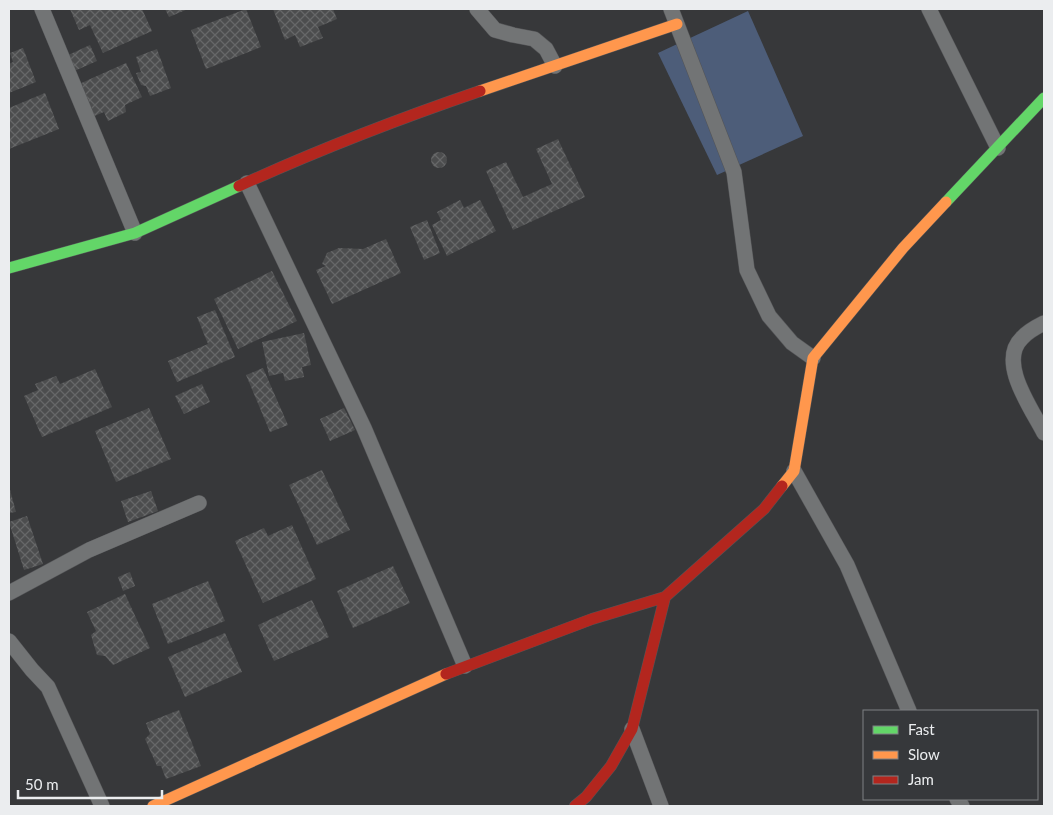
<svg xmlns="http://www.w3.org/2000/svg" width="1053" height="815" viewBox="0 0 1053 815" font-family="Lato,sans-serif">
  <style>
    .park { fill: #4d5d79 }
    .building { fill: url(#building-cross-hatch) }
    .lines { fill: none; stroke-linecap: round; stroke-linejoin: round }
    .street-casing { stroke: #545557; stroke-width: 16 }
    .fast-casing { stroke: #545557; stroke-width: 12 }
    .slow-casing { stroke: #545557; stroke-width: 12 }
    .jam-casing { stroke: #545557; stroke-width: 12 }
    .street { stroke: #727475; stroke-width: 15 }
    .fast { stroke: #63d668; stroke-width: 11 }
    .slow { stroke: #ff974d; stroke-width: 11 }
    .jam { stroke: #b3261e; stroke-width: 11 }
  </style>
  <defs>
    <pattern id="building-cross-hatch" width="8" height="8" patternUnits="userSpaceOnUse" patternTransform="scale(1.25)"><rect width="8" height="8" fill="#4c4d4e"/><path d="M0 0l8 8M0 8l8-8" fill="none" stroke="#666768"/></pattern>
  </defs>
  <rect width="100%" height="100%" fill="#37383a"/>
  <path class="park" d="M748,11L803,136L717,175L658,53Z"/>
  <path class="building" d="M70,9H142L152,31L103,53L90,25L79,30Z
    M165,9H188L169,17Z
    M246,9L261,47L206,69L191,30Z
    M273,9H333L337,19L318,27L323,38L300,47L295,35L285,40Z
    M90,45L97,61L72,72L66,56Z
    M23,48L36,82L9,93V64L13,62L10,53Z
    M157,49L171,88L150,96L146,86L141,85L136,73L141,72L136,57Z
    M126,63L142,97L125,105L126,112L108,121L104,112L92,117L77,85Z
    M45,93L59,129L9,149V108Z
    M558,139L585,197L513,230L486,171L506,162L523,197L552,184L536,149Z
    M431 160a8 8 0 1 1 16 0a8 8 0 1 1-16 0Z
    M460,200L464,208L480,200L496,231L447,256L432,225L441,220L437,212Z
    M427,220L440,253L424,260L410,227Z
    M386,239L401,273L332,304L316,270L326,266L322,264L327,253L339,248L363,249Z
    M272,271L297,321L238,349L214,299Z
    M215,310L235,357L177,382L168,361L208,344L197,317Z
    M304,333L311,365L302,367L304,377L285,381L283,373L269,376L262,342Z
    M263,368L288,425L270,432L246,375Z
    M95,369L112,407L42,437L24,396L38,390L35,384L56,376L60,384Z
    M202,384L210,402L184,414L175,396Z
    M149,408L171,459L116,482L95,431Z
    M344,408L355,430L330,441L320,419Z
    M322,470L350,530L317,545L289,485Z
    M9,486L16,512L9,513Z
    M151,491L158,511L128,522L121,501Z
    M27,516L43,564L24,570L9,522Z
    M292,525L316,579L263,603L235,541L264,528L268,536Z
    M393,566L410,603L353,628L337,591Z
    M130,572L135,586L123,591L118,577Z
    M208,581L225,621L168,644L152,604Z
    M125,594L150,648L113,665L105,656L97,655L91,635L96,631L87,612Z
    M312,600L329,637L274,661L258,625Z
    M225,633L242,672L185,697L168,657Z
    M179,710L201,766L166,779L161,766H157L145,739L150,734L146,723Z"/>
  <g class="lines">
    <g class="street-casing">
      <path id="street" d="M42,9L135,233
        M477,9L495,30L513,35L534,39L546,49L555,66
        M671,9L734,172L747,270L769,316L792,343L813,358
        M929,9L998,148
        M247,183L364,428L465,666
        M1044,323C1036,327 1028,331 1022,338C997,362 1032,409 1044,433
        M794,471L847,565L909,711
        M9,593L89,550L199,503
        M9,641L32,670L48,687L102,806
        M632,729L661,806
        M957,799L962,806"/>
    </g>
    <g class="fast-casing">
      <path id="fast" d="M946,202L1044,98
        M9,268L135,233L239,186"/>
    </g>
    <g class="slow-casing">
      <path id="slow" d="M480,91L677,24
        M782,486L794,471L813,358L903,248L946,202
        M153,806L446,674"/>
    </g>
    <g class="jam-casing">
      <path id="jam" d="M239,186C318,150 398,119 480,91
        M446,674L592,619L665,597
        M575,806L586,797L611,766L632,729L665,597L764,509L782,486"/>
    </g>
    <use href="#street" class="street"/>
    <use href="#fast" class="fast"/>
    <use href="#slow" class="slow"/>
    <use href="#jam" class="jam"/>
  </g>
  <rect width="1053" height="815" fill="none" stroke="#ebedef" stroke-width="20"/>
  <rect x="863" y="710" width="175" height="90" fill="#36383b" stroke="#7e8083"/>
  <rect x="873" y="726" width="25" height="8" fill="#63d668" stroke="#7e8083"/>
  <text x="908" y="735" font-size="15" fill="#ebedef">Fast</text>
  <rect x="873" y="751" width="25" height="8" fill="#ff974d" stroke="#7e8083"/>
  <text x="908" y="760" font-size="15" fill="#ebedef">Slow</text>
  <rect x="873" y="776" width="25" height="8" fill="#b3261e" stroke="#7e8083"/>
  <text x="908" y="785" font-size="15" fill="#ebedef">Jam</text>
  <path d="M18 790v8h144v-8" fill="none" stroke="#ebedef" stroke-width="2.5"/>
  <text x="25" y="790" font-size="15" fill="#ebedef" stroke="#36383b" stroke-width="4" paint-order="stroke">50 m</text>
</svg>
